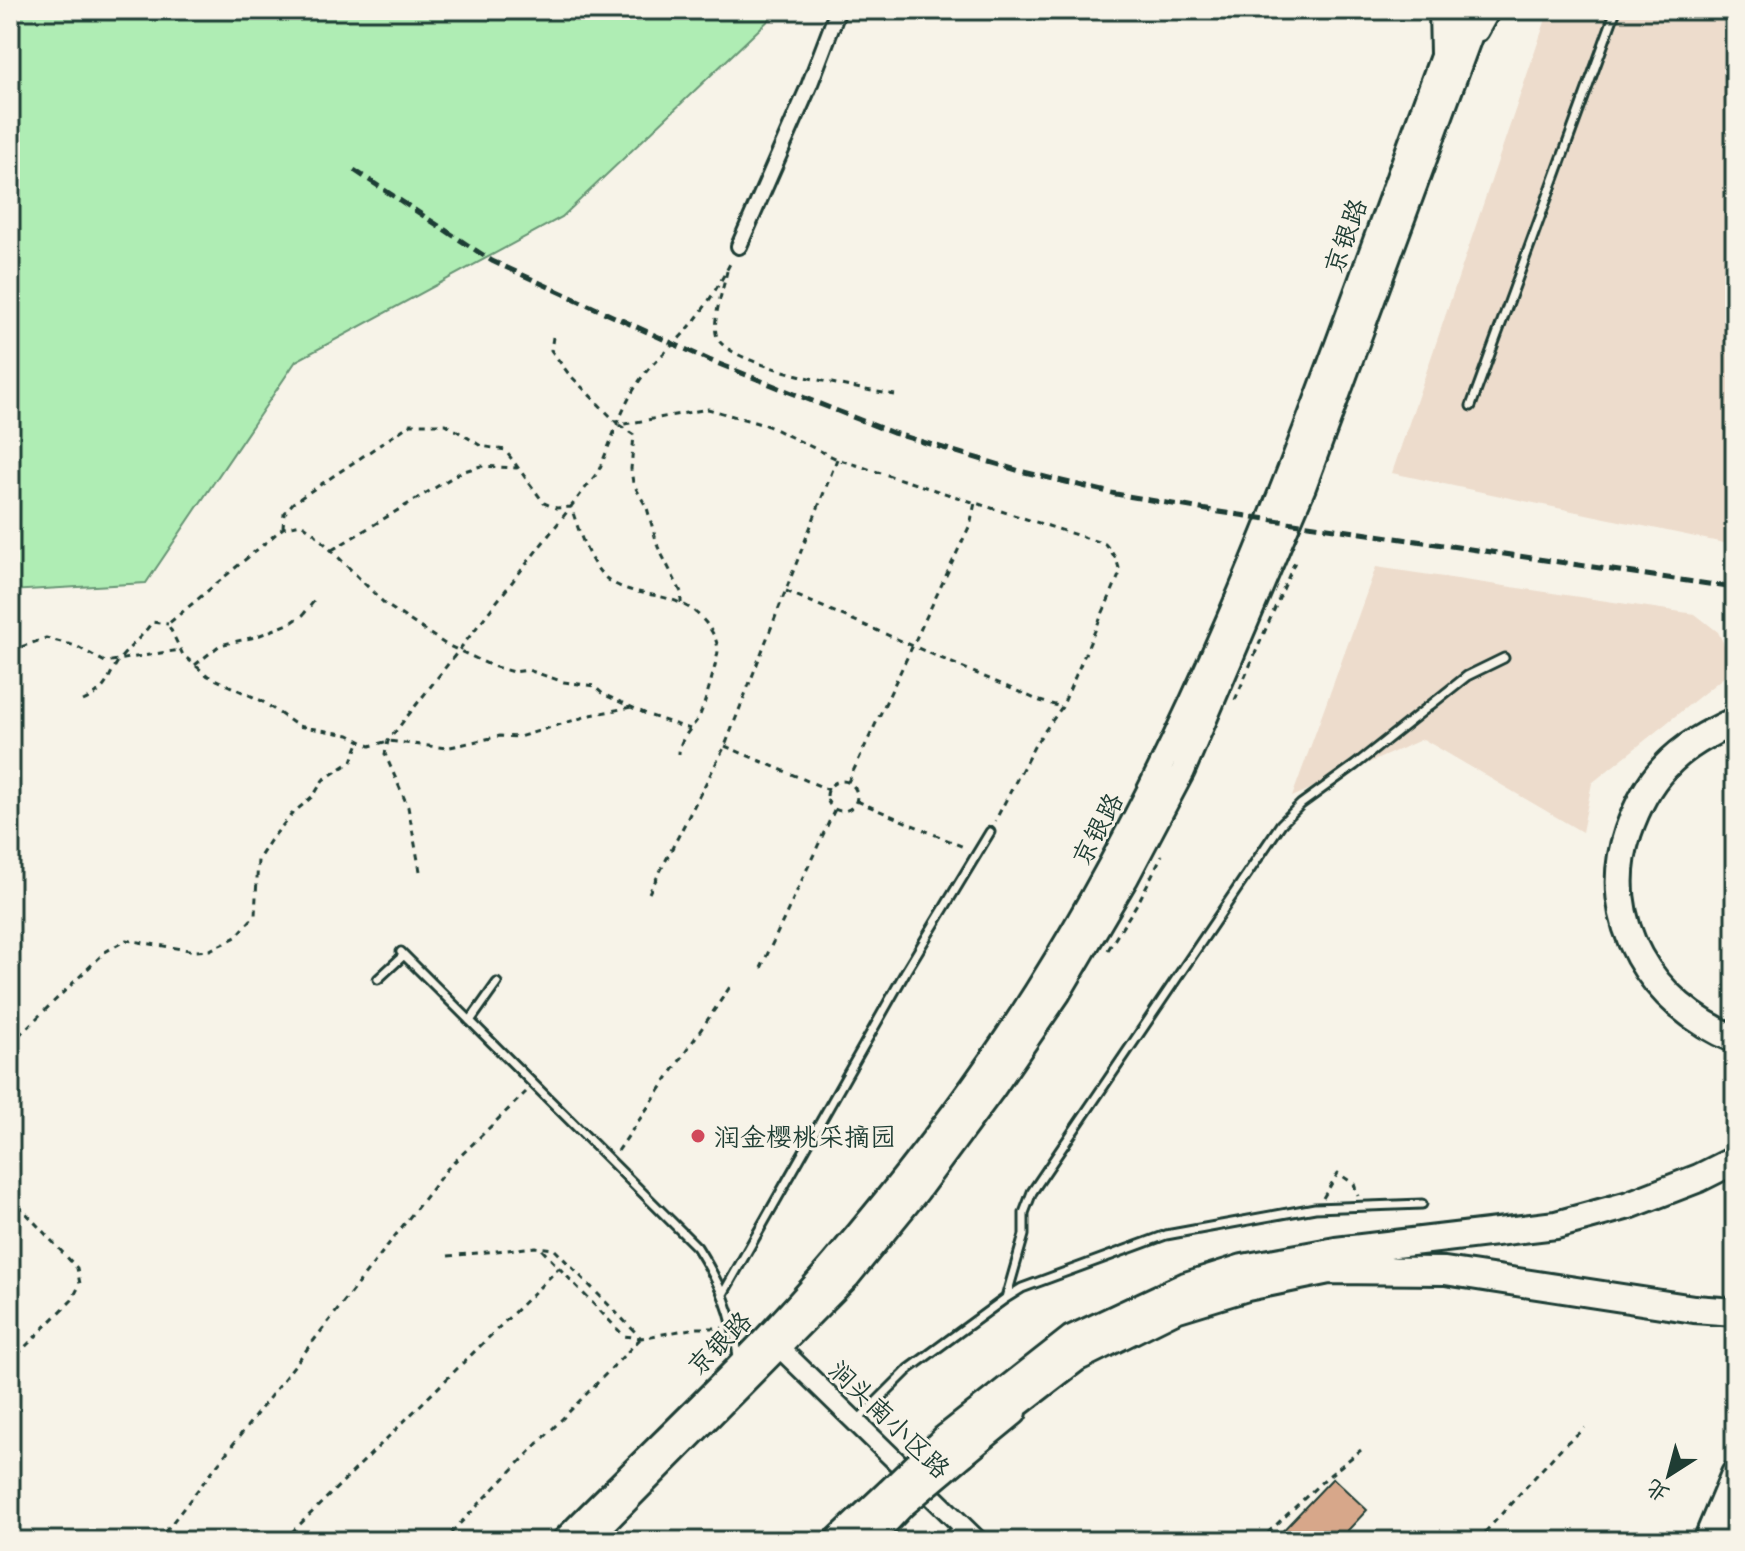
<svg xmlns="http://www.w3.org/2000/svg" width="1745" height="1551" viewBox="0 0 1745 1551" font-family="Delius,'LXGW WenKai TC',sans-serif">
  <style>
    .built { fill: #eddccc }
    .green { fill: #afedb4; stroke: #679574; stroke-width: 2 }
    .building { fill: #d7a78a; stroke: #1f3d34; stroke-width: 2 }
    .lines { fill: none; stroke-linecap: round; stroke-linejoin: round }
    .service-casing { stroke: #1f3d34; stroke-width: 13 }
    .minor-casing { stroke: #1f3d34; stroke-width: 20 }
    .tertiary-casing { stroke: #1f3d34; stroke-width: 24 }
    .trunk-casing { stroke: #1f3d34; stroke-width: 28 }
    .motorway-casing { stroke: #1f3d34; stroke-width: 32 }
    .path { stroke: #1f3d34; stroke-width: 3; stroke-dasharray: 6 6; stroke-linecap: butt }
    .service { stroke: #f7f3e8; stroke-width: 7 }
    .minor { stroke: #f7f3e8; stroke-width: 14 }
    .tertiary { stroke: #f7f3e8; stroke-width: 18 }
    .trunk { stroke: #f7f3e8; stroke-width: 22 }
    .motorway { stroke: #f7f3e8; stroke-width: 26 }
    .rail { stroke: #1f3d34; stroke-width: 5; stroke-dasharray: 12 6; stroke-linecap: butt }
    .motorway-bridge-casing { stroke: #1f3d34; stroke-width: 32; stroke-linecap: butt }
    .motorway-bridge { stroke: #f7f3e8; stroke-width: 26 }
    .poi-dot { fill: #d1495b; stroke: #f7f3e8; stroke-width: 3 }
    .labels { text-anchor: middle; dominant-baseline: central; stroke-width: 6; stroke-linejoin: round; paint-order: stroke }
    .street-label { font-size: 26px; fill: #1f3d34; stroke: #f7f3e8 }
    .poi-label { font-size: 26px; fill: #1f3d34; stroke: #f7f3e8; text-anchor: start }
  </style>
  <rect width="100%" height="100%" fill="#f7f3e8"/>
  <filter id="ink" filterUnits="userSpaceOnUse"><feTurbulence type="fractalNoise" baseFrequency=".0125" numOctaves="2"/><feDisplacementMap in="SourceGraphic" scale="16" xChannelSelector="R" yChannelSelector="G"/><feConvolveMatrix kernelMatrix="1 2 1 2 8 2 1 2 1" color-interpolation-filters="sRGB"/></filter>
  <g filter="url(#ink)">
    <path class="built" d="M1549,10H1735V535L1724,543L1392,473Z
      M1376,567L1695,614L1718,632L1735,668L1592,783L1582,832L1423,739L1292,797Z"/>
    <path class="green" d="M10,10H772L773,16L562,217L296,361L146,583L10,591Z"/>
    <path class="building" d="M1333,1478L1367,1510L1338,1541H1273Z"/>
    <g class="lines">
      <g class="service-casing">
        <path id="service" d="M1471,406L1616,10
          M401,952L697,1247C721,1285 733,1313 738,1357
          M378,979L404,955
          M470,1021L497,983
          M723,1294L906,971L990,832
          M1006,1298L1024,1235V1213L1032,1192L1281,824L1301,804L1355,765L1467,676L1504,658
          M856,1422L909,1369L1006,1298L1022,1288L1166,1235L1315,1208L1422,1204"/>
      </g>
      <g class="minor-casing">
        <path id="minor" d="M1437,10L1438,54
          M1480,33L1493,10
          M739,246L809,86L838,10
          M949,1541L964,1527"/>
      </g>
      <g class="tertiary-casing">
        <path id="tertiary" d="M776,1335L785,1353L978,1541"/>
      </g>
      <g class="trunk-casing">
        <path id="trunk" d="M563,1541C653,1449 750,1361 833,1263C895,1190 956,1113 1009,1033C1216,723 1330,357 1459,10
          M587,1541L848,1277L918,1191L992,1091L1059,993L1126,879L1183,771L1304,487L1480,10"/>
      </g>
      <g class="motorway-casing">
        <path id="motorway" d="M1735,721C1709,733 1684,746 1664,768C1647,786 1636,809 1628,832C1598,921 1652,1005 1735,1039
          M998,1418L1076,1358L1175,1309L1247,1287L1329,1270L1445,1271L1694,1309L1735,1312
          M946,1438L1072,1339L1186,1286L1243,1268L1336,1251L1556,1225L1629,1205L1699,1178L1735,1160
          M963,1453L1013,1412
          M838,1541L890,1492
          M867,1541L902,1504
          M1707,1541L1735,1474"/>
      </g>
      <path class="path" d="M727,271C724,287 711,322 717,337C727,366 864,390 895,395
        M553,337L551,350L568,373L619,425L708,409L768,426L837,459L1105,544C1113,553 1118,561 1120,573L1062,707L1036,743L995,821
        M619,425L634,435L631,469L633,483L647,508L658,547L681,592V603
        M283,528L284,514L293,503L411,424H446L481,446L505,450L544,503L556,508L571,507C579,530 587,561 606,578C635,602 676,586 706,623C712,631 718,641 718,651C717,661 704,708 699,717C691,730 679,739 679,754
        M332,550L461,472L481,466L517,468
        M786,591L1040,701L1062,707
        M10,651L46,638L76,646L105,662L180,650
        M195,665L220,645L255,637L291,623L303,615L314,601
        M1235,700L1297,557
        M83,701C110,688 104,682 119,660C129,647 143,636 152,622L168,624
        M631,707L591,715L519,737L500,736L446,748L388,741L370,746L349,735L298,726L260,700L208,676L183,655L168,624L283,528L301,524L314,533L385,604L445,644L492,666L513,672L528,670L564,682L594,686L603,694L651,716L690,729
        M725,746L829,790
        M827 796a15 15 0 1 1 30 0a15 15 0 1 1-30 0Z
        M848,782L970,525L975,503
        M857,801L966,848
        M420,871L408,807L385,754L388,741L598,472C613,439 623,400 646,372C657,358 673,346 685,332C704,311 719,285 732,260
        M649,893L725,746L837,459
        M1108,950L1140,899L1162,855
        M761,968L835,809
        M10,1044L105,952L126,940L195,951L210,950L236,937L255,915L258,860L270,841L291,815L314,795L323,780L352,761L360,740
        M618,1151L732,984
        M10,1196L77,1268L80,1284L72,1300L10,1362
        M1323,1198L1338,1173L1354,1184L1358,1196
        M542,1250L624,1336L641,1338
        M448,1256L536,1247L554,1249L641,1338L696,1328H722
        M158,1541L447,1169L526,1092
        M283,1541L559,1268
        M443,1541L641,1338
        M1259,1541L1326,1478L1361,1450
        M1477,1541L1564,1445L1585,1428"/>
      <use href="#service" class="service"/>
      <use href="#minor" class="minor"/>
      <use href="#tertiary" class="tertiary"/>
      <use href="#trunk" class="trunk"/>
      <use href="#motorway" class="motorway"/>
      <path class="rail" d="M354,170L492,261L709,360L893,433L1020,471L1116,494L1213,511L1735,588"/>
      <g class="motorway-bridge-casing">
        <path id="motorway-bridge" d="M890,1492L946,1438
          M902,1504L963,1453"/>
      </g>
      <use href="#motorway-bridge" class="motorway-bridge"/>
    </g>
  </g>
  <circle class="poi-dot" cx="698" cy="1136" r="8"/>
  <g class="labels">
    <g class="street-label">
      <text transform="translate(1345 236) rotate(-70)">京银路</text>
      <text transform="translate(1097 829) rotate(-62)">京银路</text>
      <text transform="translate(719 1343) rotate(-45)">京银路</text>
      <text transform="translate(890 1419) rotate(44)">涧头南小区路</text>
    </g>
    <g class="poi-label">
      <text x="714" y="1136">润金樱桃采摘园</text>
    </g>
  </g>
  <rect width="1745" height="1551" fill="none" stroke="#f7f3e8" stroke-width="40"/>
  <rect x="20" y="20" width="1705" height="1511" fill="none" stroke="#1f3d34" stroke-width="3" filter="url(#ink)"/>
  <g transform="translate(1669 1475) rotate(216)" stroke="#f7f3e8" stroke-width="6" paint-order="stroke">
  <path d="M0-6L14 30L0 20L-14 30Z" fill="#1f3d34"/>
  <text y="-12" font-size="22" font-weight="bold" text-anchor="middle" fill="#1f3d34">北</text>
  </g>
</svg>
